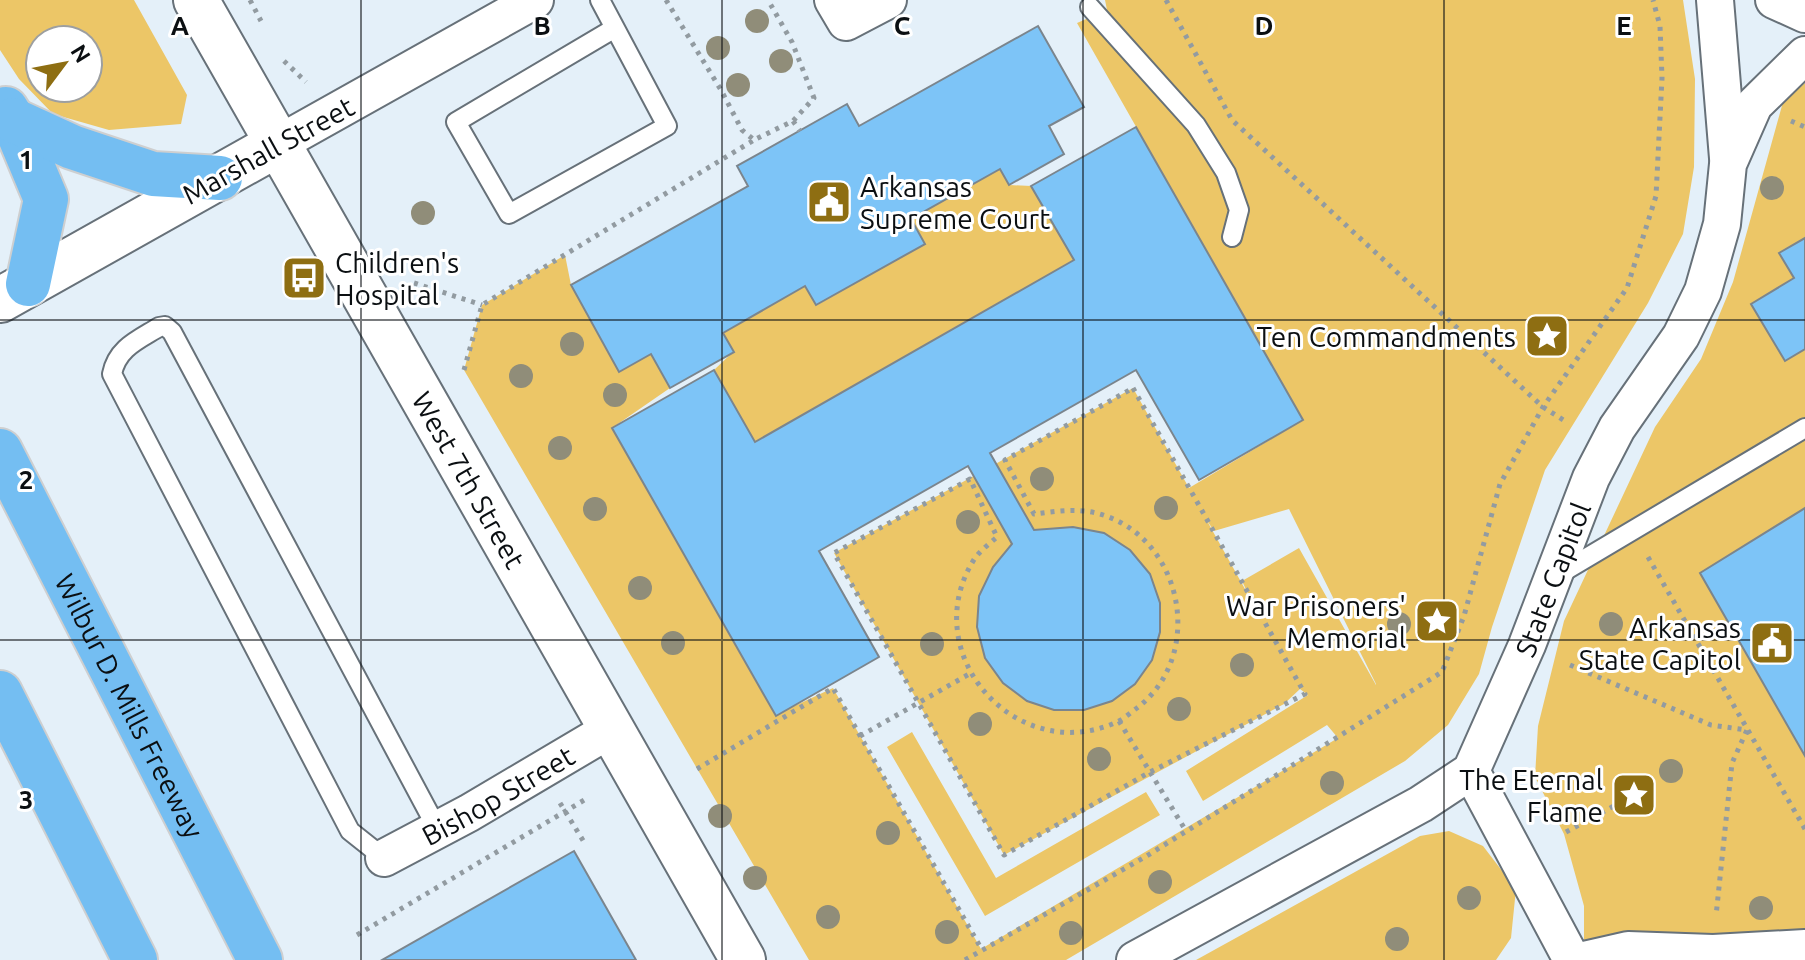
<svg xmlns="http://www.w3.org/2000/svg" width="1805" height="960" viewBox="0 0 1805 960" font-family="Ubuntu,sans-serif">
  <style>
    .green { fill: #ecc667; fill-rule: evenodd }
    .building { fill: #7dc4f7; stroke: #7b858d; stroke-width: 2 }
    .lines { fill: none; stroke-linecap: round; stroke-linejoin: round }
    .lane-casing { stroke: #677179; stroke-width: 22 }
    .street-casing { stroke: #677179; stroke-width: 40 }
    .secondary-casing { stroke: #677179; stroke-width: 48 }
    .highway-casing { stroke: #cecfd0; stroke-width: 48 }
    .path { stroke: #929ba1; stroke-width: 5; stroke-dasharray: 4 6; stroke-linecap: butt }
    .lane { stroke: #fff; stroke-width: 18 }
    .street { stroke: #fff; stroke-width: 36 }
    .secondary { stroke: #fff; stroke-width: 44 }
    .highway { stroke: #74bef2; stroke-width: 44 }
    .tree { fill: #908d79 }
    .grid { fill: none; stroke: #0b0f12; stroke-width: 2; stroke-opacity: 0.55 }
    .labels { text-anchor: middle; dominant-baseline: central; stroke-width: 6; stroke-linejoin: round; paint-order: stroke }
    .street-label { font-size: 28px; fill: #0b0f12; stroke: #fff }
    .poi-label { font-size: 28px; fill: #0b0f12; stroke: #fff; text-anchor: end }
    .grid-label { font-size: 26px; text-anchor: middle; font-weight: bold; fill: #0b0f12; stroke: #fff; stroke-width: 6; stroke-linejoin: round; paint-order: stroke }
  </style>
  <rect width="100%" height="100%" fill="#e4f0f9"/>
  <path class="green" d="M0,0H134L187,95L181,124L109,130L53,114L19,79L0,50ZM40,40H88V88H40Z
    M1105,0H1683L1695,79L1694,167L1683,234L1648,303L1545,470L1492,627L1479,674L1448,725L1405,761L1066,960H809L464,370L482,305L565,255L571,285L619,371L651,354L670,388L612,428L775,715L833,688L981,949L1338,738L1327,725L1203,801L1186,771L1308,695L1300,689L1284,704L1004,855L834,553L1133,388L1189,488L1303,420L1077,23L1107,10ZM1289,509L1376,684V685L1299,548L1242,581L1250,598L1206,519L1214,531Z
    M1805,83V960H1584V906L1564,834L1535,777L1538,726L1564,621L1655,427L1701,359L1733,282L1783,102Z
    M1000,169L1009,185L1031,186L1074,260L755,442L714,370L733,352L723,333L805,286L817,305L924,244L911,219Z
    M912,732L996,878L1146,792L1160,815L985,916L887,747Z
    M1449,831L1483,846L1516,889L1511,938L1496,960H1196L1420,836Z"/>
  <path class="building" d="M1038,26L1084,107L1049,126L1064,154L1009,185L1000,169L911,219L925,244L816,305L805,286L723,333L734,352L670,388L651,354L619,372L571,285L748,186L737,166L847,104L859,126Z
    M1136,127L1303,420L1199,480L1136,370L990,453L1034,530L1073,527L1104,533L1130,550L1150,574L1160,603V632L1152,660L1135,684L1112,701L1084,710H1054L1027,701L1003,683L985,658L977,627L979,596L993,567L1012,544L968,466L819,551L879,657L776,716L612,428L714,370L755,442L1074,260L1031,186Z
    M1805,238V349L1785,361L1751,304L1794,278L1779,253Z
    M1805,508V756L1700,573Z
    M574,851L636,960H382Z"/>
  <g class="lines">
    <g class="lane-casing">
      <path id="lane" d="M600,0L667,126L509,214L456,122L615,28
        M1090,7L1196,125L1226,173L1239,210L1232,237
        M1556,576L1805,428
        M384,858L350,831L112,374C117,348 138,340 159,327L165,326L172,332L438,830"/>
    </g>
    <g class="street-casing">
      <g id="street">
        <path d="M833,0L846,22L888,0"/>
        <path d="M1715,0L1728,158"/>
        <path d="M1774,0L1805,14"/>
        <path d="M278,144L535,0"/>
        <path d="M1471,771L1572,960"/>
        <path id="s1" d="M384,858L469,813L611,729"/>
        <path id="s2" d="M1135,960L1421,804L1471,771L1527,645L1591,478L1617,428L1681,336L1703,291L1722,224L1728,164L1754,105L1805,55"/>
        <path d="M1584,960L1628,950L1713,953L1805,948"/>
      </g>
    </g>
    <g class="secondary-casing">
      <g id="secondary">
        <path id="s3" d="M196,0L743,960"/>
        <path d="M0,300L278,144"/>
      </g>
    </g>
    <g class="highway-casing">
      <g id="highway">
        <path d="M6,109L13,120L46,199L28,284"/>
        <path d="M13,120L72,147L153,174L220,178"/>
        <path id="s4" d="M0,451L260,960"/>
        <path d="M0,693L135,960"/>
      </g>
    </g>
    <path class="path" d="M250,0L261,21
      M666,0L721,90L742,130L754,140L793,121L814,98L792,42L768,0
      M1166,0L1232,120L1543,407L1568,423
      M284,61L306,82
      M793,121L800,131
      M1791,121L1805,127
      M414,283L482,305
      M464,370L482,305L754,140
      M1133,388L1305,694L1150,772L1004,855L834,553L970,479L997,537C990,543 981,550 975,558C914,652 1016,768 1117,722C1124,719 1131,712 1137,708C1204,657 1185,544 1106,516C1082,507 1058,511 1034,514L1005,460Z
      M1648,557L1805,829
      M1570,665L1711,725L1747,730L1732,763L1716,916
      M1119,721L1186,831
      M860,736L971,673
      M697,769L833,688L982,950
      M560,803L584,842
      M1566,832L1634,795
      M357,935L586,799
      M965,960L1145,857L1442,672L1464,616L1500,484L1543,407L1627,288L1656,196L1662,78L1660,26L1653,0"/>
    <use href="#lane" class="lane"/>
    <use href="#street" class="street"/>
    <use href="#secondary" class="secondary"/>
    <use href="#highway" class="highway"/>
  </g>
  <g class="tree">
    <circle cx="757" cy="21" r="12"/>
    <circle cx="718" cy="48" r="12"/>
    <circle cx="781" cy="61" r="12"/>
    <circle cx="738" cy="85" r="12"/>
    <circle cx="1772" cy="188" r="12"/>
    <circle cx="423" cy="213" r="12"/>
    <circle cx="572" cy="344" r="12"/>
    <circle cx="521" cy="376" r="12"/>
    <circle cx="615" cy="395" r="12"/>
    <circle cx="560" cy="448" r="12"/>
    <circle cx="1042" cy="479" r="12"/>
    <circle cx="1166" cy="508" r="12"/>
    <circle cx="595" cy="509" r="12"/>
    <circle cx="968" cy="522" r="12"/>
    <circle cx="640" cy="588" r="12"/>
    <circle cx="1399" cy="624" r="12"/>
    <circle cx="1611" cy="624" r="12"/>
    <circle cx="673" cy="643" r="12"/>
    <circle cx="932" cy="644" r="12"/>
    <circle cx="1242" cy="665" r="12"/>
    <circle cx="1179" cy="709" r="12"/>
    <circle cx="980" cy="724" r="12"/>
    <circle cx="1099" cy="759" r="12"/>
    <circle cx="1671" cy="771" r="12"/>
    <circle cx="1332" cy="783" r="12"/>
    <circle cx="720" cy="816" r="12"/>
    <circle cx="888" cy="833" r="12"/>
    <circle cx="755" cy="878" r="12"/>
    <circle cx="1160" cy="882" r="12"/>
    <circle cx="1469" cy="898" r="12"/>
    <circle cx="1761" cy="908" r="12"/>
    <circle cx="828" cy="917" r="12"/>
    <circle cx="947" cy="932" r="12"/>
    <circle cx="1071" cy="933" r="12"/>
    <circle cx="1397" cy="939" r="12"/>
  </g>
  <path class="grid" d="M361,0V960M722,0V960M1083,0V960M1444,0V960M0,320H1805M0,640H1805"/>
  <defs>
    <g id="civic-square" transform="scale(2.3)"><rect x="-9" y="-9" width="18" height="18" rx="4" fill="#8e6e12" stroke="#fff"/><path d="M-.6-6.5H3V-4.5H.6V-3L4-1V1h2V6H-6V1h2V-1L-.6-3ZM-1.2 2.5V6h2.4V2.5Z" fill="#fff"/></g>
    <g id="bus-square" transform="scale(2.3)"><rect x="-9" y="-9" width="18" height="18" rx="4" fill="#8e6e12" stroke="#fff"/><path d="M-5-6H5V4H4V6H2V4H-2V6H-4V4H-5ZM-3.5-4V0h7V-4ZM-3.5 1.2v1.5H-2V1.2ZM2 1.2v1.5H3.5V1.2Z" fill="#fff"/></g>
    <g id="sight-square" transform="scale(2.3)"><rect x="-9" y="-9" width="18" height="18" rx="4" fill="#8e6e12" stroke="#fff"/><path d="M0-6L1.8-2.2L6-1.7L2.9 1.2L3.7 5.4L0 3.3L-3.7 5.4L-2.9 1.2L-6-1.7L-1.8-2.2Z" fill="#fff"/></g>
  </defs>
  <g fill-rule="evenodd">
    <use href="#civic-square" x="829" y="202"/>
    <use href="#bus-square" x="304" y="278"/>
    <use href="#sight-square" x="1547" y="336"/>
    <use href="#sight-square" x="1437" y="621"/>
    <use href="#civic-square" x="1772" y="643"/>
    <use href="#sight-square" x="1634" y="795"/>
  </g>
  <g class="labels">
    <g class="street-label">
      <text transform="translate(268 150) rotate(-29)">Marshall Street</text>
      <text stroke="none"><textPath href="#s3" startOffset="552">West 7th Street</textPath></text>
      <text stroke="none"><textPath href="#s2" startOffset="594">State Capitol</textPath></text>
      <text stroke="none"><textPath href="#s4" startOffset="286">Wilbur D. Mills Freeway</textPath></text>
      <text stroke="none"><textPath href="#s1" startOffset="130">Bishop Street</textPath></text>
    </g>
    <g class="poi-label">
      <text x="860" y="186" text-anchor="start">Arkansas<tspan x="860" dy="32">Supreme Court</tspan></text>
      <text x="335" y="262" text-anchor="start">Children's<tspan x="335" dy="32">Hospital</tspan></text>
      <text x="1516" y="336">Ten Commandments</text>
      <text x="1406" y="605">War Prisoners'<tspan x="1406" dy="32">Memorial</tspan></text>
      <text x="1741" y="627">Arkansas<tspan x="1741" dy="32">State Capitol</tspan></text>
      <text x="1603" y="779">The Eternal<tspan x="1603" dy="32">Flame</tspan></text>
    </g>
  </g>
  <g class="grid-label">
    <text x="180" y="35">A</text>
    <text x="542" y="35">B</text>
    <text x="902" y="35">C</text>
    <text x="1264" y="35">D</text>
    <text x="1624" y="35">E</text>
    <text x="26" y="169">1</text>
    <text x="26" y="489">2</text>
    <text x="26" y="809">3</text>
  </g>
  <g transform="translate(64 64) rotate(58)"><circle r="38" fill="#ffffff" stroke="#9d9fa0" stroke-width="2"/>
  <path d="M0-6L14 30L0 20L-14 30Z" fill="#8e6e12"/>
  <text y="-12" font-size="22" font-weight="bold" text-anchor="middle" fill="#0b0f12">N</text>
  </g>
</svg>
